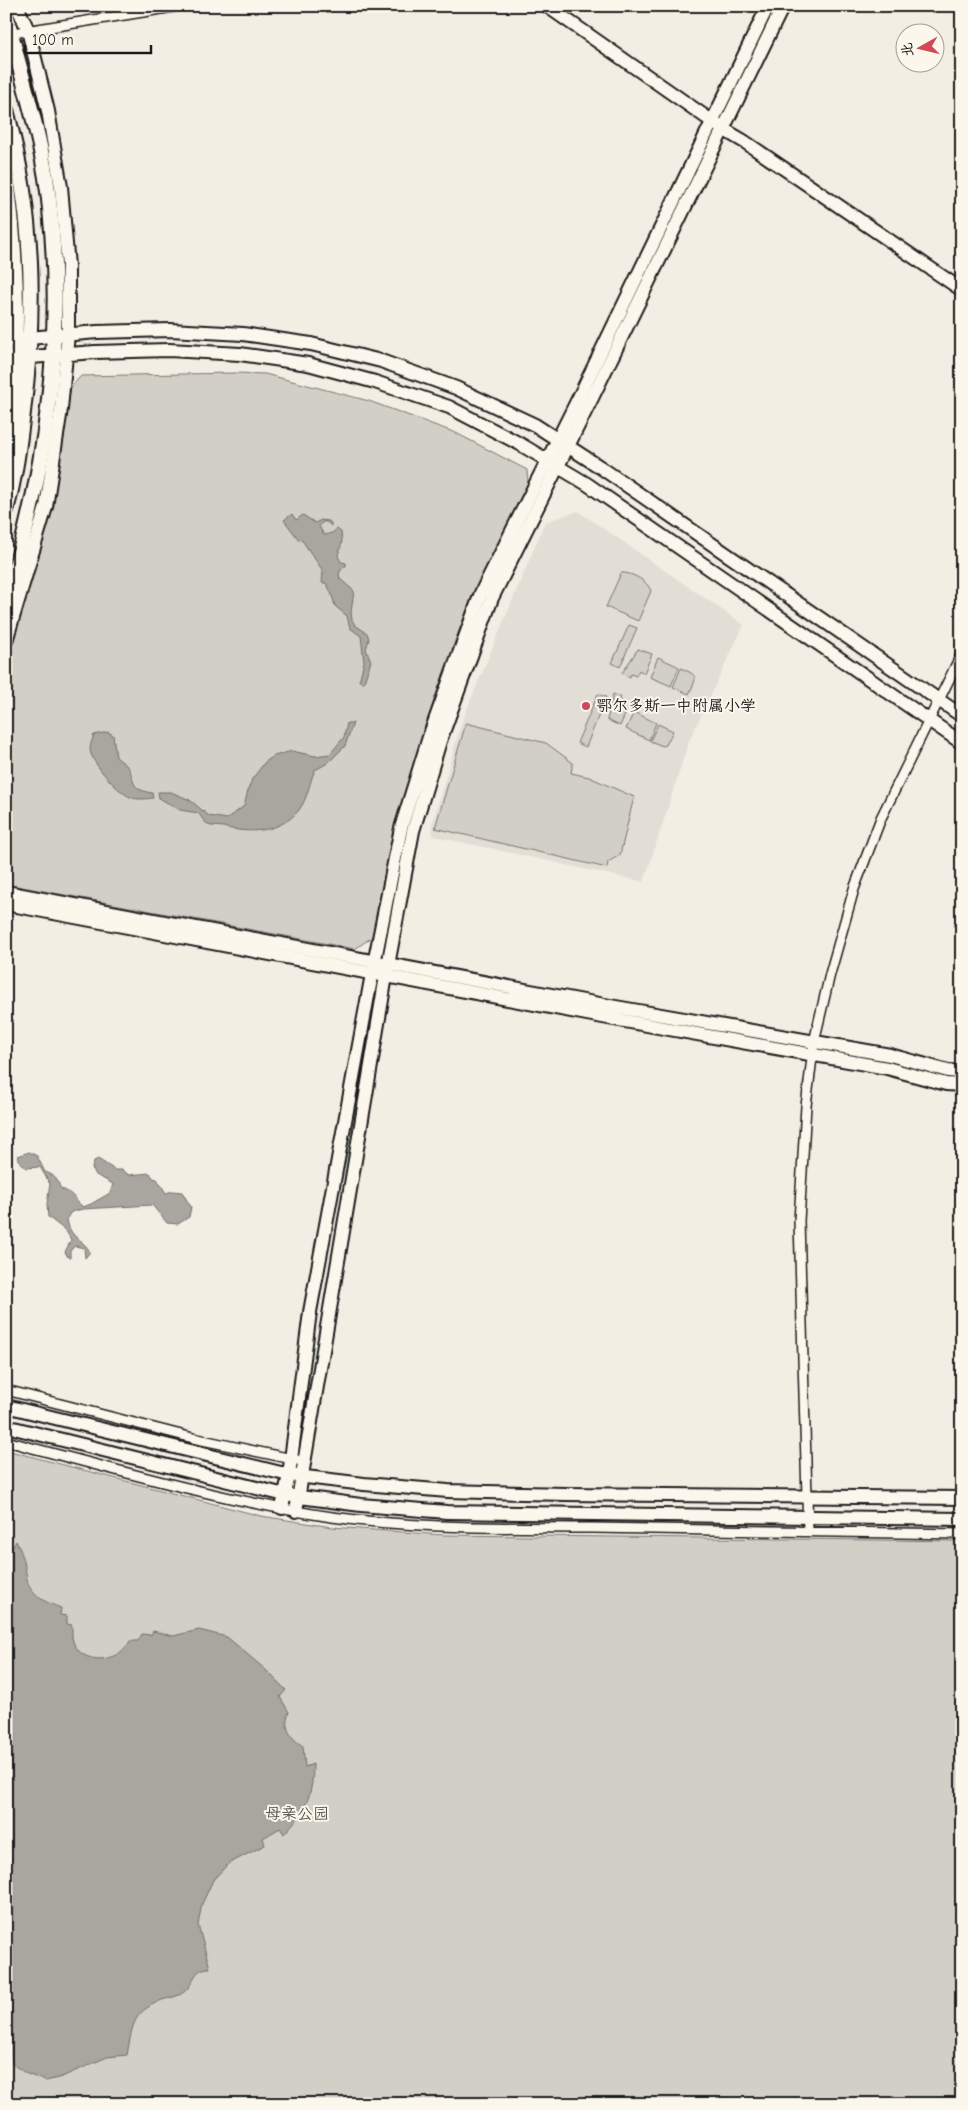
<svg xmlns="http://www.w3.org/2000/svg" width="968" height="2110" viewBox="0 0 968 2110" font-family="'Comic Neue','LXGW WenKai TC',sans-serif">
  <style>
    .built { fill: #e2ded5 }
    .green { fill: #d2cfc6; stroke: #777671 }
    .water { fill: #a9a6a0; stroke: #716f6b }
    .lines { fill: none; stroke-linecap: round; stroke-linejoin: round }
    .street-casing { stroke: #1c1c1c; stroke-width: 12 }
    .secondary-casing { stroke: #1c1c1c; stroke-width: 16 }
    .primary-casing { stroke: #1c1c1c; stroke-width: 18 }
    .street { stroke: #fbf7ec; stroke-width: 9 }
    .secondary { stroke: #fbf7ec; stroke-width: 12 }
    .primary { stroke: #fbf7ec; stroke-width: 14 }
    .poi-dot { fill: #d1495b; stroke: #fbf7ec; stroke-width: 2 }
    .labels { text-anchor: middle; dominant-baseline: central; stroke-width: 4; stroke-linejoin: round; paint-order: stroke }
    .poi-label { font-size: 16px; fill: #1c1c1c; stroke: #fbf7ec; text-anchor: start }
    .park-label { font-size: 16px; fill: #53524f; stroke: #fbf7ec }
  </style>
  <rect width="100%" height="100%" fill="#f2eee4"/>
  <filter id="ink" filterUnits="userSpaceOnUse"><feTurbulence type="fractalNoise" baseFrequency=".02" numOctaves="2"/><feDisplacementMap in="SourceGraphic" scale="10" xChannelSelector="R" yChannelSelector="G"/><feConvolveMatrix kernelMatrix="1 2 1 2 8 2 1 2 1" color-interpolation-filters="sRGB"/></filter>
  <g filter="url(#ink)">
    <path class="built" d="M578,511L744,625L689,741L644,882L433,836L432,825L462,721L545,522Z"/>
    <path class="green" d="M234,373L265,374L369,401L456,433L527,470L528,483C508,525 485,566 467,610C424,717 397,825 372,937L355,949L6,884V662L53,499L71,387L81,376Z
      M621,573C631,572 648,581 651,591L638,621L606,607Z
      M629,625L637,628L620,667L612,663Z
      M638,649L652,654L644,673L639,670L636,676L631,674L630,677L622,673Z
      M658,657L679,667L671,686L650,677Z
      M681,668C699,676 697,677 689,694L673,687Z
      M598,694L606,697L586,747L577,743Z
      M613,694L621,697L620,700L625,703L623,708L627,710L620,726L607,720Z
      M634,712L656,723L649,740L626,729Z
      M466,723L546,743L573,763L571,773L589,777L634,797L620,855L608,862L607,868L435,828Z
      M658,724L673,731L666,745L663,746L650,741Z
      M6,1450L261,1516L332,1527L444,1535L962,1541V2104H6Z"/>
    <path class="water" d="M292,514L296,520L303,515L315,523L321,520L329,521L331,523V526L327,522H323L319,526L324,535L332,533L337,529L341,532L342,542L338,556L341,562L346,563V566L342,568L339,574L340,579L354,591L351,612L352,620L355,625L367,633L369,639L366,649L371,661L364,682L359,681L364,662L361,636L350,628L347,616L335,606L331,592L326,583H322L323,571L301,539L299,540L284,520Z
      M347,723H353L345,746L328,763L315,770C309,783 308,798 299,810C280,833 249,834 223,827C218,826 212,827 208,825C204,822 201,816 198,813L180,810L159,798L158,792H171L190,800L209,816L227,819L244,806L249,787L252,779L265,762L274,756L292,751L315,756L330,754L344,737Z
      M108,732L113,735L116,757C119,760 123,762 126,765C137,776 126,789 152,793L153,798C146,799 136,800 130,797C117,791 92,764 90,750C90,745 92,740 94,735Z
      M29,1152L37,1156L45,1172C55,1175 57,1179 61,1189C73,1192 74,1200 83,1207L91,1204L110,1193L113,1184L96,1175L92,1168L94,1161L98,1159L115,1170H122L129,1175L150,1173L153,1178L157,1179L166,1193L173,1191L182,1192L191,1207L189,1217L178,1224L167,1223L152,1205L83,1209L71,1212L67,1218C69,1239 82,1237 90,1252L85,1258L84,1248L75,1246L70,1251V1258L68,1257L65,1252L71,1240L66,1231L48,1217L47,1204L50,1184L40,1167L26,1168L20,1163L18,1156Z
      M16,1541C36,1577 12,1590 61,1608L60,1615L67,1616V1624L72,1625C72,1629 72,1633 72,1637C77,1666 118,1665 130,1641H138L142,1634L151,1635L153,1631L173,1636L199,1630L227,1637L267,1671L286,1690L280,1697L289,1712C283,1727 290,1738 303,1746L305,1767L313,1764C313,1796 306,1810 284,1834L280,1828L263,1838L265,1845L228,1864L213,1880L202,1904L198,1925L210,1968C192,1968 195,1984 184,1992C178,1997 168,1998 162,2000C131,2013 133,2025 127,2055L107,2057L62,2077L46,2081L27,2074L12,2064L10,2047L6,2042V1545L13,1547Z"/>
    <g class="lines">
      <g class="street-casing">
        <path id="street" d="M7,34L180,6
          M6,1390L193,1438L297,1460
          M6,1441C114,1469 222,1501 332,1517C419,1529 506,1527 593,1528C716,1530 839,1532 962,1534
          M808,1531L799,1221L806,1106L814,1042L830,974L854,889L881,818L962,653"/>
      </g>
      <g class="secondary-casing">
        <path id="secondary" d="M547,6L723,129L745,142L962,290
          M6,165C19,257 22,357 6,449
          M6,340L97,332L170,330L243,334L311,344L381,361L456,388L535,425L600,467L962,716
          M6,359L95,352L169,350L240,354L308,364L375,382L449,407L520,444L587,484L962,743
          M6,641L46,507L61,409L68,334V266L61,187L48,111L28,30L17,6
          M6,892L610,1006L890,1055L948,1071L962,1072
          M6,904L608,1018L887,1068L946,1084L962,1085
          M6,1406L289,1475L364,1484L448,1491L565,1494L962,1498
          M6,1426L285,1495L361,1505L447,1512L962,1519
          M282,1508L289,1475L310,1312L372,974L401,828L429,737L481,593L581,393L768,6
          M296,1511L386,976L413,831L440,741L492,598L592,398L783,6"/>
      </g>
      <g class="primary-casing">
        <path id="primary" d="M6,13C21,78 44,142 50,209C64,340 46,474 6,599
          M6,110C34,211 36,309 23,412C19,445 15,478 6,510"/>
      </g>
      <use href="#street" class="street"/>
      <use href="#secondary" class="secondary"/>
      <use href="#primary" class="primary"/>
    </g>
  </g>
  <circle class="poi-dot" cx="586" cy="706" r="5"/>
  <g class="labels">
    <g class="poi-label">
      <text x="596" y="706">鄂尔多斯一中附属小学</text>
    </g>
    <g class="park-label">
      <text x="297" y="1814">母亲公园</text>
    </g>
  </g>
  <rect width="968" height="2110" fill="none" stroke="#fbf7ec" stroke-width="25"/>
  <rect x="12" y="12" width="943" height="2085" fill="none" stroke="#1c1c1c" stroke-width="2" filter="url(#ink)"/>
  <g transform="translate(920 48) rotate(262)"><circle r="24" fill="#fbf7ec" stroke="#a29f99"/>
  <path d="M0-4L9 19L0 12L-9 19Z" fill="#d1495b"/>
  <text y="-8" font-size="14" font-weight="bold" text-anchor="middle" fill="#1c1c1c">北</text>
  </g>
  <path d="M25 45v8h126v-8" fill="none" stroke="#1c1c1c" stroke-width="2.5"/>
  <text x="32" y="45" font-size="15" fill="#1c1c1c" stroke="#fbf7ec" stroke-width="4" paint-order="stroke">100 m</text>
</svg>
